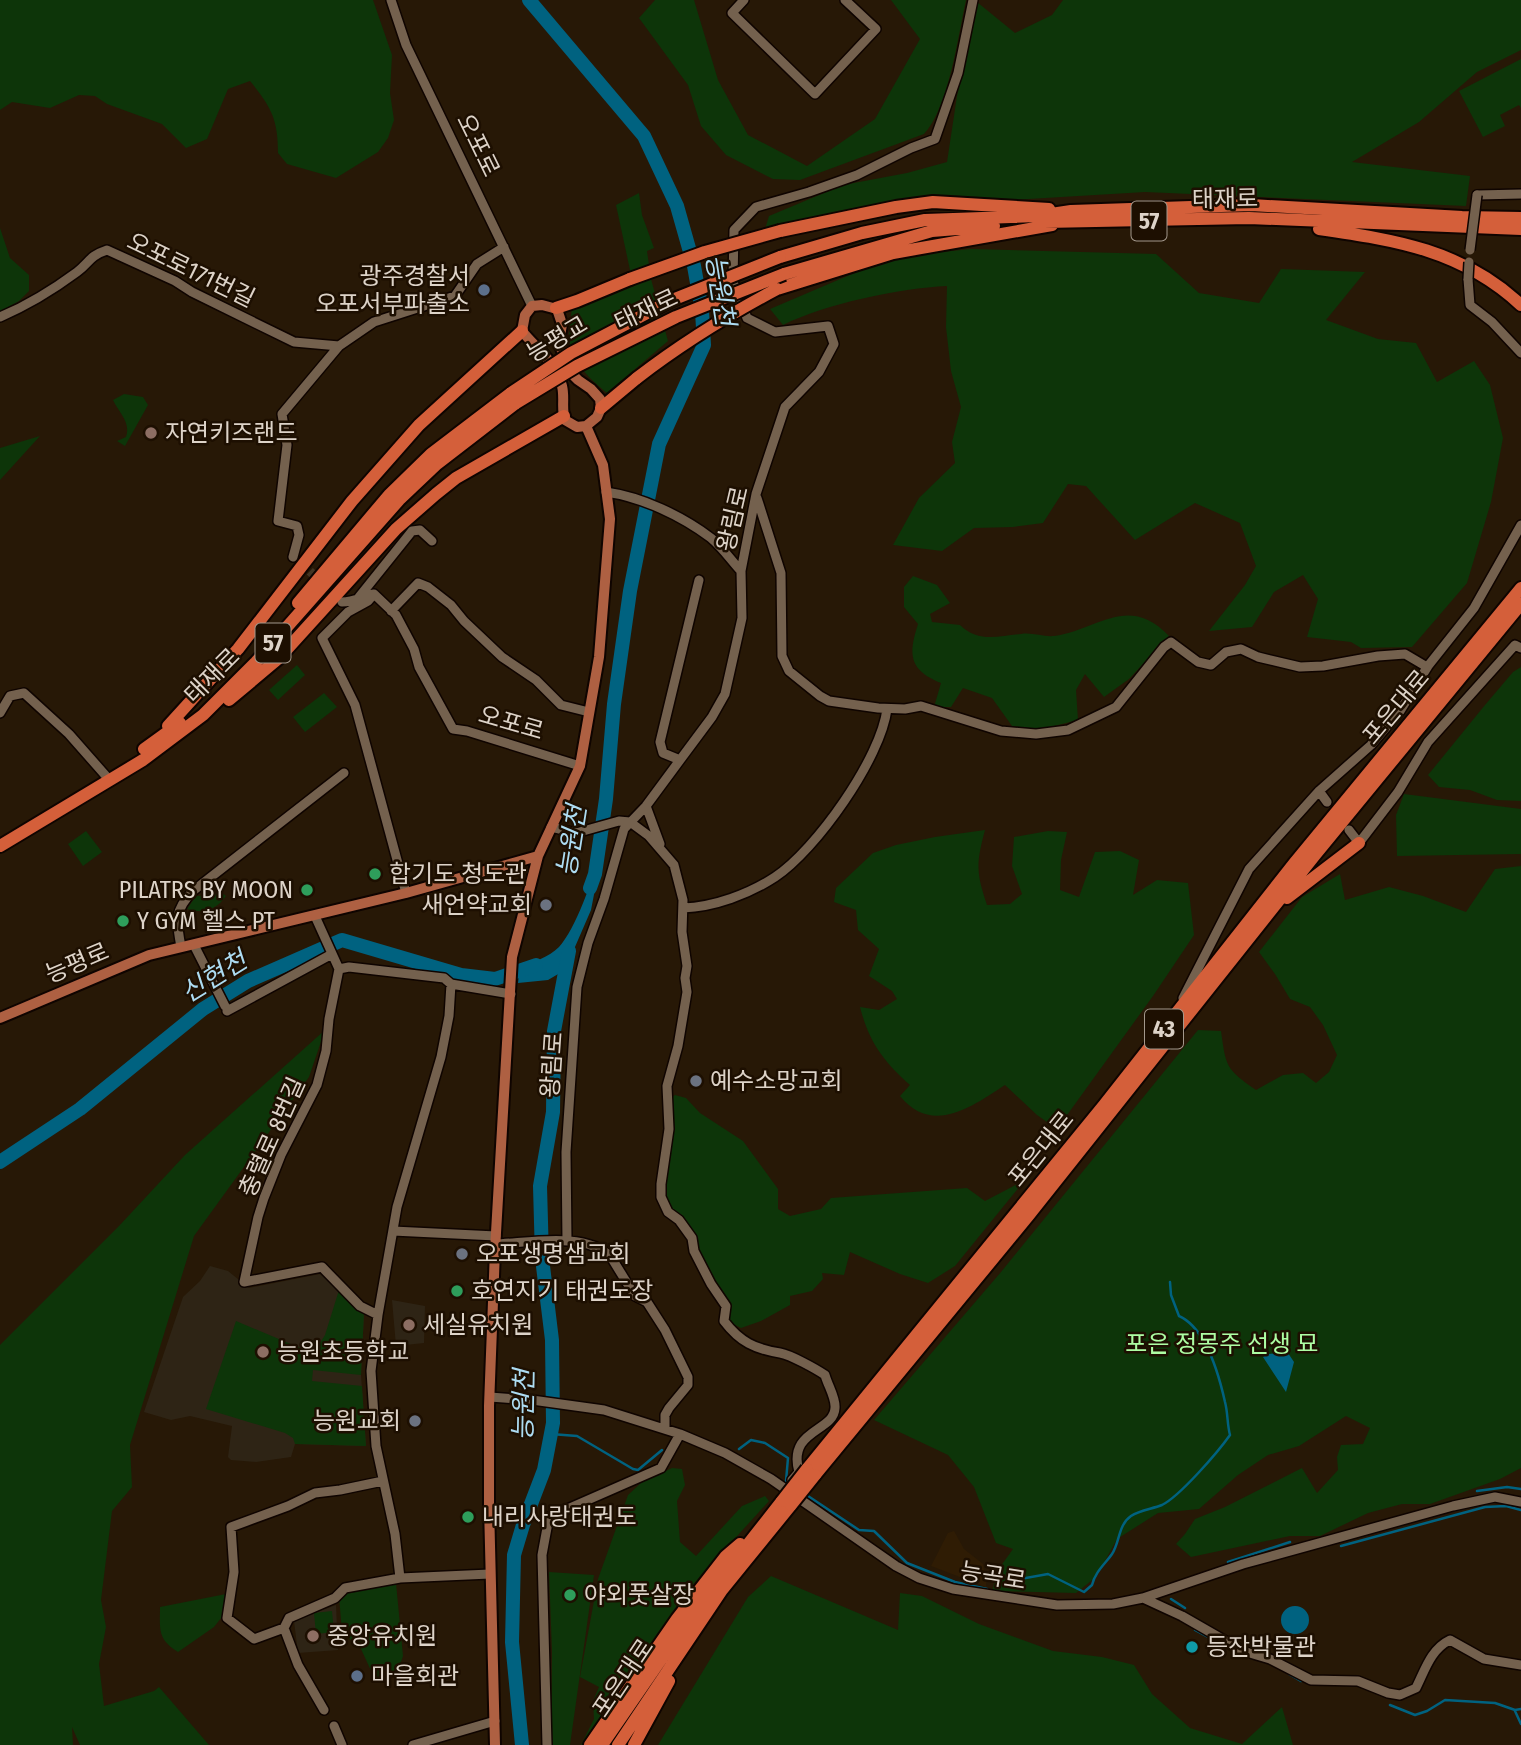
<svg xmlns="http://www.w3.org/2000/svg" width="1521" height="1745" viewBox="0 0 1521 1745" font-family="'Fira Sans Condensed','Noto Sans KR',sans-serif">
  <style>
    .built { fill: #2f1c04 }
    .education { fill: #2e2415 }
    .green { fill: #0d3509 }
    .water { fill: #006280 }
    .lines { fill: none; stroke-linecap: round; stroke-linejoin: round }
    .stream { stroke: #006280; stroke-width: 2.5 }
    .river { stroke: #006280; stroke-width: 14 }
    .minor-tunnel { stroke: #423423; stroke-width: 9; stroke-dasharray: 9 4.5; stroke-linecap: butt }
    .minor-casing { stroke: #0f0400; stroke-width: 12 }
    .major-casing { stroke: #0f0400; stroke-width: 14 }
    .highway-casing { stroke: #0f0400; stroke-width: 16 }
    .minor { stroke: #74614e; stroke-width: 9 }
    .major { stroke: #ae6042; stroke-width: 10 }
    .highway { stroke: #d45f3a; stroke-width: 12 }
    .minor-bridge-casing { stroke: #0f0400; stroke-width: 12; stroke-linecap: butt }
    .highway-bridge-casing { stroke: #0f0400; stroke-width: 16; stroke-linecap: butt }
    .minor-bridge { stroke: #74614e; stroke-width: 9 }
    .highway-bridge { stroke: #d45f3a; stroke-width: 12 }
    .service-dot { fill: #5c6f8a; stroke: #1d0f01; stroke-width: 2.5 }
    .education-dot { fill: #8d6e63; stroke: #1d0f01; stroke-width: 2.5 }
    .leisure-dot { fill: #2e9e5b; stroke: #1d0f01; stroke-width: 2.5 }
    .worship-dot { fill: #6b7280; stroke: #1d0f01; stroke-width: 2.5 }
    .culture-dot { fill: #0f9aa8; stroke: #1d0f01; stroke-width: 2.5 }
    .labels { text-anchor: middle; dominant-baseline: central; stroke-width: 5; stroke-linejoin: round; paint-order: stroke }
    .shield { fill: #1d0f01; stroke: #a3988c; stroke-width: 2 }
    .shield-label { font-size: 23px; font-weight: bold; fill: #ddd3c8 }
    .street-label { font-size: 24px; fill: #ddd3c8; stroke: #1d0f01 }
    .poi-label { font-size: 24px; fill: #ddd3c8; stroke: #1d0f01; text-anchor: start }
    .park-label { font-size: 24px; fill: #adfda3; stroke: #1d0f01 }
    .water-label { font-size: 26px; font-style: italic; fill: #addcf2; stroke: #1d0f01 }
  </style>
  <rect width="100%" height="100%" fill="#271806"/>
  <path class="built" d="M954,1531L964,1549L983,1564L986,1579V1587L931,1566L948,1533Z"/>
  <path class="education" d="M210,1266L228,1271L249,1288L320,1274L364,1313L361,1375L366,1446L295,1444L291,1457L256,1462L231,1460L228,1457L232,1426L190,1416L171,1420L144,1412L183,1297L200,1281Z
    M392,1300L425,1306L424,1343L396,1346Z
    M336,1605L338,1650L298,1653L294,1621Z"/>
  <path class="green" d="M0,0H373L392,55L390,93L394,120L388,138L378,152L336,178L287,164L278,153C278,119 271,107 250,81L228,89L207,139L186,148L162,124L107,104L95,96L79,95L50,108L12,102L0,110Z
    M655,0H694L718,80L748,135L807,166L875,119L920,39L891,0H966C958,36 949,107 924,134L800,180L773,179L726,155L701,126L688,85L639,18Z
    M1063,0H1521V50L1477,72L1419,122L1352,162L1470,176L1466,206L1145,192L979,202L765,229L769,216L843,185L907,173L947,162L957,96L977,2L1015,33L1052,15Z
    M1521,59V108L1519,105L1500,115L1505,126L1483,137L1459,91Z
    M639,193L642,215L654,248L647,251L651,279L668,341L607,393C591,380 569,360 569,337C569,327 571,317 572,308L633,284L616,205Z
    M0,228L10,258L29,275V291L19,301L0,312Z
    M971,249L1156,254L1199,293L1259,303L1281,269L1365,272L1326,320L1378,339L1416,343L1437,382L1474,361L1490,385L1503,438L1491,502L1467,583L1412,647L1361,648L1351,642L1307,637L1318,599L1303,575L1274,592L1252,627L1209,631L1245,585L1256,566L1240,523L1195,503L1135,540L1086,486L1068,484L1043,523L1013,527L974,528L942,551L893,545L919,498L955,463L952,442L961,407L951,371L946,327L947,286C900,288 825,304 783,325L770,309L892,257Z
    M124,394L143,397L148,405L125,446L117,441L126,437C131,422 119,413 113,400Z
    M40,436L0,480V448Z
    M913,576L937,585L950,603L930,614L932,622L960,625C978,643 999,636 1021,634C1032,632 1043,637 1054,636C1098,630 1128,593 1169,636L1129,679L1104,697L1085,674L1076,690L1078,720L1038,730L1012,726L992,698L963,688L951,707H934L941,683C909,670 908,655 918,624L904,607V587Z
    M297,665L305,675L278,700L269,690Z
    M1521,667V801L1497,800L1470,790L1439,787L1428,775L1485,705L1513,672Z
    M324,693L337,707L305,732L293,717Z
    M1404,794L1521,809V854L1397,856L1396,815Z
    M985,830C976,864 976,872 987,905L1010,904L1022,894L1012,866L1014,837L1048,831L1067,832L1061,860L1060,890L1079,897L1095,852L1120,851L1139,860L1133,895L1157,880L1188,883L1194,935L1153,996L1057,1129L1037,1115L1005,1085C973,1106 932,1136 900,1096L910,1085C883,1061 869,1042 860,1007L879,1010L897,999L892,991L869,976L879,949L858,930L856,910L834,902L836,888L873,853L896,845L935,837Z
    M86,831L102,852L83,866L68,844Z
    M1521,866V1468L1500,1479L1430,1504H1402L1368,1513L1320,1536H1290L1191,1557L1176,1544L1185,1534L1195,1519L1225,1507L1302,1468L1317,1493L1338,1470L1337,1457L1341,1445L1363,1444L1370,1428L1346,1416L1299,1446L1268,1455L1238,1475L1199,1509L1158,1513L1117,1539L1096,1577L1076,1593L992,1591L998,1570L1013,1549L996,1543L974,1487L948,1455L874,1420L1001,1272L1198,1030L1221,1031C1226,1067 1226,1069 1256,1090L1283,1075L1303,1073L1316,1083L1329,1072L1337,1055L1323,1025L1310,1007L1290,999L1275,974L1259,952L1302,897L1340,874L1345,900L1389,887L1423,896L1466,912L1495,869Z
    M221,892L226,896C216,910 204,914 187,909L196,896L214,895Z
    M325,1030L309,1077L194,1236L130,1445L132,1487L112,1511L101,1600L106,1627L99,1664L104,1706L154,1691L159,1687L209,1745H80L72,1727L73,1745H0V1345L119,1226L185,1155Z
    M675,1095L686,1098L700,1113L743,1141L778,1189V1209L790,1216L821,1209L831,1198L967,1188L985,1201L1025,1180L955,1266L928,1283L900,1274L850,1252L844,1275L822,1273L823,1279L812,1291L790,1296V1305L761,1321L741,1328L733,1324L726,1312L702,1260L670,1210L664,1195L670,1099Z
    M339,1290L364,1313L361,1375L313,1370L312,1381L362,1386L366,1446L295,1444L293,1438L285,1433L206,1409L236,1321L305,1350L315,1351L325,1335Z
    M672,1468L682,1469L685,1485L677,1501L680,1542L696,1556L742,1506L765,1496L769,1501L688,1590L615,1694L585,1745H581L594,1719L593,1701L599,1687L580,1677L598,1579L628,1495L642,1482Z
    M549,1572L594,1575L570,1745H551L552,1652Z
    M771,1576L898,1630L900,1593L922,1596L979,1624L1053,1651L1102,1657L1134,1665L1152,1694L1190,1728L1242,1744L1282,1707L1293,1745H658L748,1597Z
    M396,1583L403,1656L399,1668L379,1678L373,1675L361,1649L342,1632L339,1596L347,1591Z
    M226,1594L225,1613L214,1627L178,1652C157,1639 160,1629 160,1607Z
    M332,1611L334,1632L316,1634L314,1613Z"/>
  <path class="water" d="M598,855L597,879L591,910L565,970L548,980L518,983L520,967C533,962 549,957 559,947C575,930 594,878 598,855Z
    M1288,1353L1294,1362L1286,1392L1263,1357L1267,1354Z
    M1281 1620a14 14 0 1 1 28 0a14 14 0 1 1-28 0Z"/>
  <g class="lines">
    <path class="stream" d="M551,1434L577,1436L633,1469L638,1470L662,1450
      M739,1449L751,1440L765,1443L788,1458L786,1481
      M1477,1491L1507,1487L1521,1489
      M808,1496L859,1530L874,1531L907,1563L955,1582L987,1589
      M1341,1546L1485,1507L1506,1506L1521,1510
      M1228,1562L1290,1542
      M1015,1580L1048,1574L1084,1592L1092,1585C1095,1572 1105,1564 1112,1554C1120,1542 1118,1525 1131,1516C1140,1510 1152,1509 1162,1505C1180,1496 1218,1452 1230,1435C1227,1424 1228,1413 1225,1402C1219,1375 1206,1328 1179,1316L1171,1295L1170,1282
      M1171,1599L1185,1608
      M1195,1630L1212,1639
      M1289,1674L1301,1681
      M1390,1705L1415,1715L1427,1711L1445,1700L1495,1703L1515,1710L1521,1709
      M1515,1711L1521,1724"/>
    <path class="river" d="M529,0L644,136L677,206L694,266L702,311L704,345L659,444L630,591L614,704L606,799L595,874L590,888
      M0,1162L80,1109L203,1009L248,981L342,940L461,975L495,979L536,965
      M522,1745L512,1642L514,1555L523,1525L544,1470L553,1423L552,1340L542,1258L540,1186L553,1112L554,1031L569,951"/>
    <path class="minor-tunnel" d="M300,562L338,598"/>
    <g class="minor-casing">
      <path id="minor" d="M391,0L406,45L532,306
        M744,0L732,13L815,94L876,29L845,0
        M1477,195L1521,194
        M1468,279L1470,305L1492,322L1521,353
        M0,317C26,306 54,289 77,272C90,262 89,256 107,250L175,281L192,292L294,342L339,346
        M606,492C642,497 682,516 711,538C722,547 731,560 741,571
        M757,498L781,573L782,656L789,671L820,696L829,701L878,708
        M293,557L299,535L297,526L278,521L287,445L282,414L339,346L374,322L455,296L477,264L504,247
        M374,594L368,601L348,612L322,638L355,705L406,893
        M359,597L412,531L420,530L432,541
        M342,602C354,602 363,596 374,594L396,615L414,649L419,667L453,729L467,731L580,766
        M391,611L418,583L428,587L451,605L464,621L502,657L536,680L561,705L589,712
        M877,708L905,709L921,706L1001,731L1036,734L1068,730L1116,707L1164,647L1171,642L1198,662L1211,665L1226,652L1241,649L1258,657L1300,667L1323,666L1378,656L1405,654L1427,667
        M0,713L10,696L24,693L69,734L106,776
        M680,760L663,753L660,742L699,580
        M1319,791L1327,802
        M646,806L660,844
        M551,827L576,833L619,821L630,822L649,836L674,865L683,900L682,932L687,966L685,978L687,992L678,1046L667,1086L669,1129L661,1184V1197L668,1212L679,1220L692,1238L694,1251L711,1284L726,1306L724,1321C740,1342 755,1349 780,1353C791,1355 816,1369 825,1375C828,1386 836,1398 835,1408C834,1432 787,1429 799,1472L792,1480
        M1349,830L1359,843L1398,792L1428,742L1515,645L1521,648
        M683,908C714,907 749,894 775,877C816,850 881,758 887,709
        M315,916L339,969
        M194,945L225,1006
        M181,947C176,921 174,910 193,891L344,773
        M1183,998L1249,869L1319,791L1371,745L1400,711L1428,666L1474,608L1521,525
        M227,1011L332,954
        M393,1231L496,1236
        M567,1241L566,1152L577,987L588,943L604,899L624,829L646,806L680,760L712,717L725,694L742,618L741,571L756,494L785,407L819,372L834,344L828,326L775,332L747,318L733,282L734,230L756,207L809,192L857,175L911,148L935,139L958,73L973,0
        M495,1244C528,1243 586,1231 611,1257L635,1296L647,1302L665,1330L688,1377V1385L669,1408L665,1415V1429
        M378,1315L360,1306L322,1267L244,1282L258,1217L264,1198L281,1155L317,1085L326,1051L329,1019L339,969L349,967L444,978L451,984
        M490,1397L532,1400L604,1410L680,1434L725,1453L771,1479L896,1566L919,1578L953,1589L1057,1605L1113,1604L1143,1598L1243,1564L1453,1506L1495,1497L1521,1502
        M490,1574L400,1578L395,1534L376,1446L371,1371L378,1315L397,1207L441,1057L449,1016L451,984L511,994
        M1143,1598L1182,1616L1243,1651L1270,1659L1311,1680L1358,1681L1388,1693L1400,1695L1416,1688C1425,1670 1431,1649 1450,1640L1484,1659L1521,1665
        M284,1628L289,1618L335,1598L345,1588L400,1578
        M324,1710L298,1665L284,1628L254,1639L227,1618L234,1572L231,1527L288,1506L315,1493L340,1490L383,1481
        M334,1726L342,1745
        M413,1745L495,1721
        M547,1745L542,1555L549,1517L661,1468L680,1434"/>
    </g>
    <g class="major-casing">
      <path id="major" d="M542,305L557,309L562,324L559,343L570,372L578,380L591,389L600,399L601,408L597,417L586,426L577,427L565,420C561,409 565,398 562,386C556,361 536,349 522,331L525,315L532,306Z
        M0,1018L149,955L406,893L538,856
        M495,1745L489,1506V1406L495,1250L512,957L538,856L580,766L599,657L610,519L603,465L586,426"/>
    </g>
    <g class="highway-casing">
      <path id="highway" d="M1044,222L1249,218L1521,229
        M1319,229C1396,240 1462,250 1521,305
        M780,231L896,207L933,202L1049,209
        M780,257L862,233L925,220L1038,216L1071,211L1251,205L1462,217L1521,218
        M784,274L932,231L994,226
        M777,289L893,253L1052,225
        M556,308L577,301L630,279
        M601,408L637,378
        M298,603L389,495L431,454L511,393
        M229,700L279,658L396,529L436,494L456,478L564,416
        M168,726L238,649L352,501L419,425L522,331
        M144,749L180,723
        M0,846L143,760L203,715L256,662L399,500L437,464L516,403
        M1287,898L1359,843
        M807,1469L1104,1105L1296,861L1521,588
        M815,1475L1029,1215L1315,855L1521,604
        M590,1745L677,1619L726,1556L740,1544
        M602,1745L686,1623L782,1501
        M618,1745L722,1590L791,1505
        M634,1745L669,1681"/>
    </g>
    <use href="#minor" class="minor"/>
    <use href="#major" class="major"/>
    <use href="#highway" class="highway"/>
    <g class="minor-bridge-casing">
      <path id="minor-bridge" d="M1470,250L1477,195
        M1468,279L1469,262"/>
    </g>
    <g class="highway-bridge-casing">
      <path id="highway-bridge" d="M630,279L705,252L780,231
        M637,378C681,344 728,315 777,289
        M511,393L571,353L672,300L780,257
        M516,403L577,366L676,317L784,274
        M782,1501L807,1469
        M791,1505L815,1475"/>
    </g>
    <use href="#minor-bridge" class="minor-bridge"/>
    <use href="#highway-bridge" class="highway-bridge"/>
  </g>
  <g class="service-dot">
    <circle cx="484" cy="290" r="7"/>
    <circle cx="357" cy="1676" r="7"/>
  </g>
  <g class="education-dot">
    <circle cx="151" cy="433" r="7"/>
    <circle cx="409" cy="1325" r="7"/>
    <circle cx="263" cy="1352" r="7"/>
    <circle cx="313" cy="1636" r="7"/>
  </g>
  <g class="leisure-dot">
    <circle cx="375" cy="874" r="7"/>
    <circle cx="307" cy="890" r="7"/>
    <circle cx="123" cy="921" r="7"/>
    <circle cx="457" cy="1291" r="7"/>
    <circle cx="468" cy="1517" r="7"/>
    <circle cx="570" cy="1595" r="7"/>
  </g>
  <g class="worship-dot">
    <circle cx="546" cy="905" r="7"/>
    <circle cx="696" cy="1081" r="7"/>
    <circle cx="462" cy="1254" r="7"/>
    <circle cx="415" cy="1421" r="7"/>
  </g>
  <circle class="culture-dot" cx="1192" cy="1647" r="7"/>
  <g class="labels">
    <g class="shield">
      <rect x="1131.5" y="201.5" width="35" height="39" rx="5"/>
      <rect x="255.5" y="623.5" width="35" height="39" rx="5"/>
      <rect x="1145" y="1009.5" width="38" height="39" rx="5"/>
    </g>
    <g class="shield-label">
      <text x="1149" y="221">57</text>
      <text x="273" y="643">57</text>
      <text x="1164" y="1029">43</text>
    </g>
    <g class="street-label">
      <text transform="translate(478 145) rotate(64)">오포로</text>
      <text transform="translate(1225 199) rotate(-1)">태재로</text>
      <text transform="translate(191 270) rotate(26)">오포로171번길</text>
      <text transform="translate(646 310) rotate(-25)">태재로</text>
      <text transform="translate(557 339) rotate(-31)">능평교</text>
      <text transform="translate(733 519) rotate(-77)">왕림로</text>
      <text transform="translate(212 676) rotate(-45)">태재로</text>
      <text transform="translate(1396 707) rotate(-50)">포은대로</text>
      <text transform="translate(511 723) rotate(16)">오포로</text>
      <text transform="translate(77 963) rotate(-23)">능평로</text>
      <text transform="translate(552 1065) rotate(-86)">왕림로</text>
      <text transform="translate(272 1137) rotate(-66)">충렬로 8번길</text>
      <text transform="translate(1041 1149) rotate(-51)">포은대로</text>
      <text transform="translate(993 1576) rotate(9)">능곡로</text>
      <text transform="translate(623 1678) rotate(-56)">포은대로</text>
    </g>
    <g class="poi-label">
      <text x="470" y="276" text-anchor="end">광주경찰서<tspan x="470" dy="28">오포서부파출소</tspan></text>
      <text x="165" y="433">자연키즈랜드</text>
      <text x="389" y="874">합기도 청도관</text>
      <text x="293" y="890" text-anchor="end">PILATRS BY MOON</text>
      <text x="532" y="905" text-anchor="end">새언약교회</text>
      <text x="137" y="921">Y GYM 헬스 PT</text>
      <text x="710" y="1081">예수소망교회</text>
      <text x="476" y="1254">오포생명샘교회</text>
      <text x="471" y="1291">호연지기 태권도장</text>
      <text x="423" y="1325">세실유치원</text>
      <text x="277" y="1352">능원초등학교</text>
      <text x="401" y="1421" text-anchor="end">능원교회</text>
      <text x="482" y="1517">내리사랑태권도</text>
      <text x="584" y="1595">야외풋살장</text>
      <text x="327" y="1636">중앙유치원</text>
      <text x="1206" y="1647">등잔박물관</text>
      <text x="371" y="1676">마을회관</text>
    </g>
    <g class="park-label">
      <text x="1222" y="1344">포은 정몽주 선생 묘</text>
    </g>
    <g class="water-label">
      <text transform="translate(720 290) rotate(81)">능원천</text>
      <text transform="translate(572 841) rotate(-81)">능원천</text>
      <text transform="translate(214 977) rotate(-32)">신현천</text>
      <text transform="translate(524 1405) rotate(-89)">능원천</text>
    </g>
  </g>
</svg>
